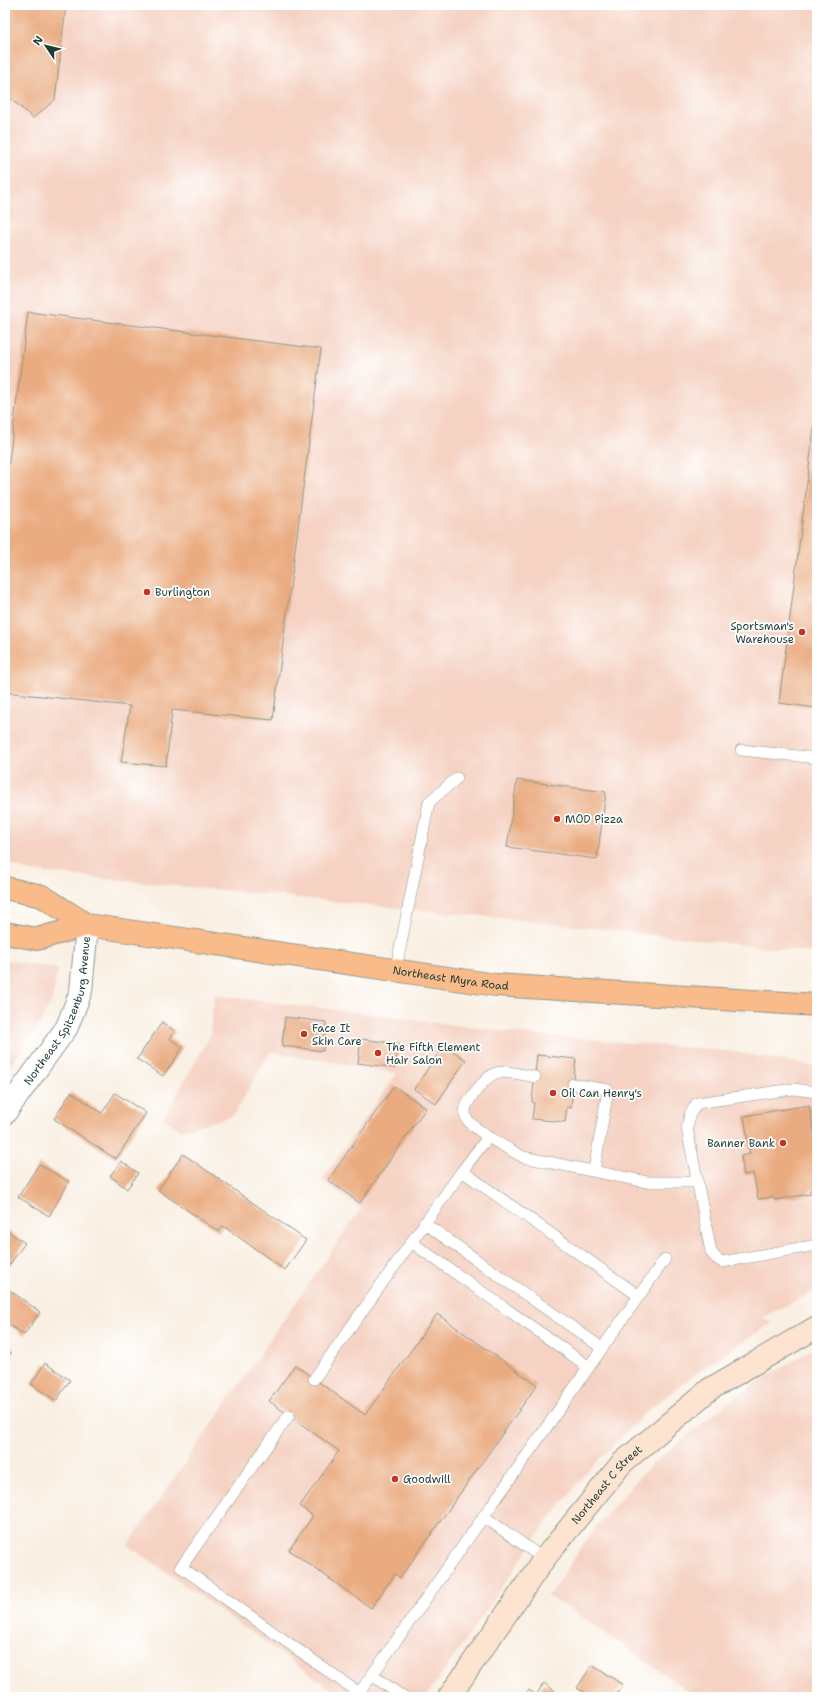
<svg xmlns="http://www.w3.org/2000/svg" width="822" height="1702" viewBox="0 0 822 1702" font-family="'Shantell Sans',sans-serif">
  <style>
    .built { fill: #f5d2c2 }
    .building { fill: #eaab80 }
    .lines { fill: none; stroke-linecap: round; stroke-linejoin: round }
    .lane-casing { stroke: #8c968b; stroke-width: 12 }
    .street-casing { stroke: #8c968b; stroke-width: 24 }
    .secondary-casing { stroke: #8c968b; stroke-width: 24 }
    .highway-casing { stroke: #8c968b; stroke-width: 24 }
    .lane { stroke: #fff; stroke-width: 11 }
    .street { stroke: #fff; stroke-width: 22 }
    .secondary { stroke: #fde4d1; stroke-width: 22 }
    .highway { stroke: #fabb8b; stroke-width: 22 }
    .poi-dot { fill: #c8321e; stroke: #fff; stroke-width: 1.5 }
    .labels { text-anchor: middle; dominant-baseline: central; stroke-width: 3.5; stroke-linejoin: round; paint-order: stroke }
    .poi-label { font-size: 11px; fill: #1f3d34; stroke: #fff; text-anchor: start }
    .street-label { font-size: 11px; fill: #1f3d34; stroke: #fff }
  </style>
  <rect width="100%" height="100%" fill="#fff"/>
  <filter id="ink" filterUnits="userSpaceOnUse"><feTurbulence type="fractalNoise" baseFrequency=".025" numOctaves="2"/><feDisplacementMap in="SourceGraphic" scale="8" xChannelSelector="R" yChannelSelector="G"/><feConvolveMatrix kernelMatrix="1 2 1 2 8 2 1 2 1" color-interpolation-filters="sRGB"/></filter>
  <filter id="wash" filterUnits="userSpaceOnUse"><feTurbulence type="fractalNoise" baseFrequency=".012" numOctaves="4" result="noise"/><feDisplacementMap in="SourceGraphic" scale="16" xChannelSelector="R" yChannelSelector="G"/><feGaussianBlur stdDeviation="0.9" result="paint"/><feColorMatrix in="noise" values="0 0 0 0 0 0 0 0 0 0 0 0 0 0 0 0 0 1.4 0 .05"/><feComposite in="paint" operator="in"/></filter>
  <g filter="url(#wash)">
    <rect width="100%" height="100%" fill="#f9efe2"/>
    <path class="built" d="M5,5H817V953L510,919L30,871L5,863Z
      M5,960L58,969L52,1001L38,1027L5,1073Z
      M214,995L536,1035L731,1051L817,1067V1290L763,1317L772,1323L706,1366L647,1411L586,1473L540,1532L426,1697H342L128,1545L361,1208L322,1180L397,1073L270,1052L233,1116L181,1130L163,1118L210,1036Z
      M817,1346V1697H697L571,1609L548,1596L597,1525L650,1466L738,1394Z"/>
    <g id="blocks">
      <path class="building" d="M5,5H66L55,100L33,118L11,99L5,98Z
        M28,312L321,349L273,720L172,710L166,766L121,762L130,706L5,692V492Z
        M816,412H817V708L779,703Z
        M517,780L606,792L597,859L507,847Z
        M285,1017L326,1022L323,1051L282,1046Z
        M162,1022L175,1031L170,1039L183,1047L163,1076L137,1059Z
        M361,1039L399,1044L395,1068L358,1063Z
        M444,1045L466,1060L436,1104L414,1089Z
        M537,1055L576,1059L571,1108L567,1107L565,1122L532,1119L534,1103L532,1102Z
        M394,1086L426,1108L360,1203L328,1180Z
        M71,1092L102,1113L115,1093L146,1113L116,1159L54,1119Z
        M809,1105L814,1131L817,1130V1189L810,1190V1194L774,1200L773,1197L758,1199L753,1173L744,1175L741,1156L750,1154L744,1116Z
        M183,1154L306,1240L285,1270L223,1226L219,1232L158,1190Z
        M121,1161L138,1173L127,1189L110,1176Z
        M39,1164L69,1182L49,1216L18,1197Z
        M5,1229L25,1243L5,1271Z
        M8,1289L40,1312L24,1335L5,1322V1294Z
        M437,1314L537,1385L400,1578L395,1574L371,1608L289,1550L313,1516L300,1506L339,1451L269,1401L295,1365L365,1415Z
        M5,1350L11,1353L5,1362Z
        M45,1363L70,1380L56,1401L31,1384Z
        M592,1665L623,1685L614,1697H592L577,1688Z
        M544,1683L563,1697H525L529,1690L536,1695Z"/>
    </g>
  </g>
  <g filter="url(#ink)">
    <use href="#blocks" fill-opacity="0" stroke="#8c968b" stroke-width="1"/>
    <g class="lines">
      <g class="lane-casing">
        <path id="lane" d="M741,750L817,758
          M396,969L429,802L457,778
          M573,1084L608,1090L594,1171
          M817,1092L793,1089L697,1103L690,1114L687,1128L711,1252L716,1258L722,1262L817,1245
          M488,1137C481,1131 465,1123 465,1113C464,1103 486,1076 496,1073C508,1070 522,1075 535,1077
          M462,1171L488,1137L523,1157L647,1182H697
          M424,1223L602,1348
          M411,1242L589,1367
          M314,1379L462,1171L639,1296
          M289,1415L181,1567L359,1693L372,1675
          M483,1516L544,1559
          M403,1697L372,1675L665,1259"/>
      </g>
      <g class="street-casing">
        <g id="street">
          <path id="s1" d="M5,1113L67,1027L81,991L87,925"/>
        </g>
      </g>
      <g class="secondary-casing">
        <g id="secondary">
          <path id="s2" d="M449,1697L544,1559L622,1463L710,1389L817,1327"/>
        </g>
      </g>
      <g class="highway-casing">
        <g id="highway">
          <path id="s3" d="M5,888L42,896L87,925L496,985L817,1005"/>
          <path d="M5,933L37,939L87,925"/>
        </g>
      </g>
      <use href="#lane" class="lane"/>
      <use href="#street" class="street"/>
      <use href="#secondary" class="secondary"/>
      <use href="#highway" class="highway"/>
    </g>
  </g>
  <g class="poi-dot">
    <circle cx="147" cy="592" r="4"/>
    <circle cx="802" cy="632" r="4"/>
    <circle cx="557" cy="819" r="4"/>
    <circle cx="304" cy="1034" r="4"/>
    <circle cx="378" cy="1053" r="4"/>
    <circle cx="553" cy="1093" r="4"/>
    <circle cx="783" cy="1143" r="4"/>
    <circle cx="395" cy="1479" r="4"/>
  </g>
  <g class="labels">
    <g class="poi-label">
      <text x="155" y="592">Burlington</text>
      <text x="794" y="626" text-anchor="end">Sportsman's<tspan x="794" dy="13">Warehouse</tspan></text>
      <text x="565" y="819">MOD Pizza</text>
      <text x="312" y="1028">Face It<tspan x="312" dy="13">Skin Care</tspan></text>
      <text x="386" y="1047">The Fifth Element<tspan x="386" dy="13">Hair Salon</tspan></text>
      <text x="561" y="1093">Oil Can Henry's</text>
      <text x="775" y="1143" text-anchor="end">Banner Bank</text>
      <text x="403" y="1479">Goodwill</text>
    </g>
    <g class="street-label">
      <text stroke="none"><textPath href="#s3" startOffset="459">Northeast Myra Road</textPath></text>
      <text stroke="none"><textPath href="#s1" startOffset="118">Northeast Spitzenburg Avenue</textPath></text>
      <text stroke="none"><textPath href="#s2" startOffset="265">Northeast C Street</textPath></text>
    </g>
  </g>
  <rect width="822" height="1702" fill="none" stroke="#fff" stroke-width="20"/>
  <g transform="translate(46 46) rotate(305)" stroke="#ffffff" stroke-width="3" paint-order="stroke">
  <path d="M0-3L7 15L0 10L-7 15Z" fill="#1f3d34"/>
  <text y="-6" font-size="11" font-weight="bold" text-anchor="middle" fill="#1f3d34">N</text>
  </g>
</svg>
